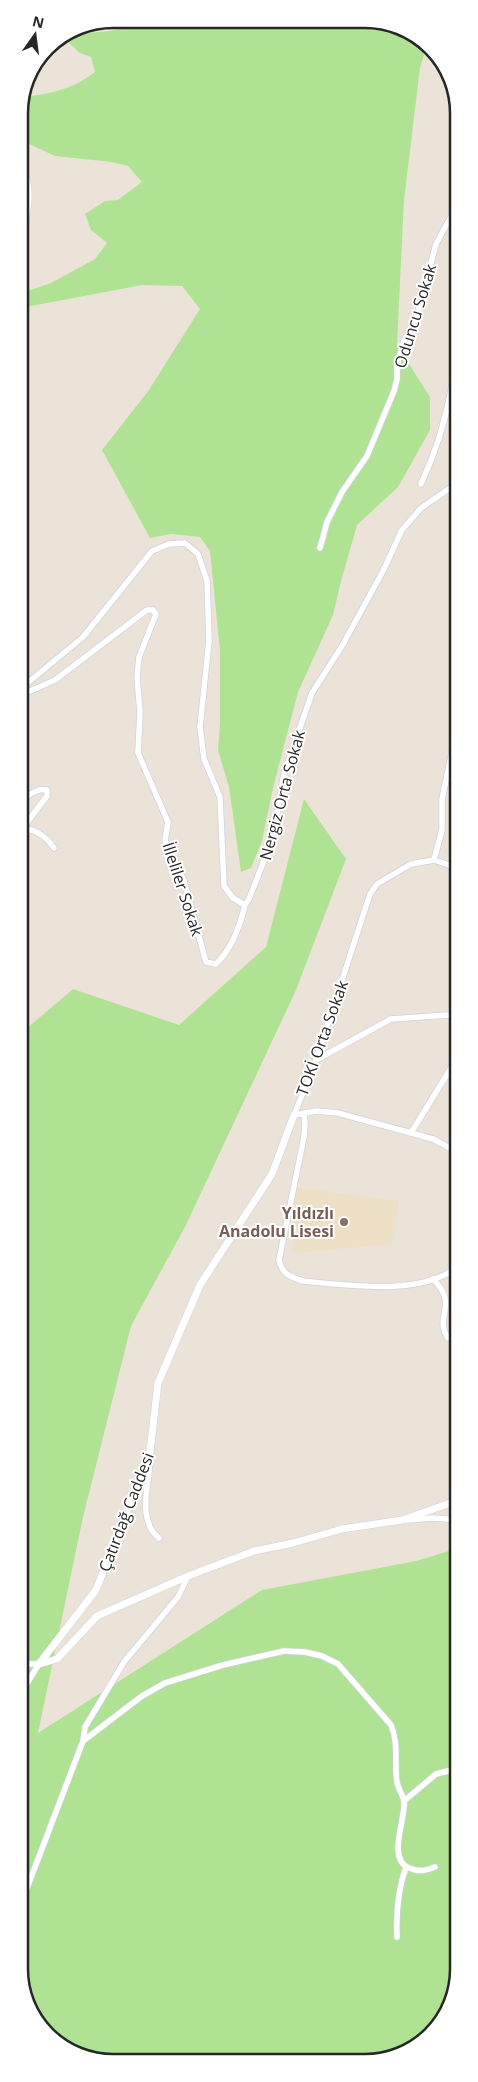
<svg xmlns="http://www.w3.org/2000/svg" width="478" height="2082" viewBox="0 0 478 2082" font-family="'Open Sans',sans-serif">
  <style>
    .education { fill: #ede0c7 }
    .green { fill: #afe393 }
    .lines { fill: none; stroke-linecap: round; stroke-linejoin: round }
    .minor-casing { stroke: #ced2e1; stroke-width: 7 }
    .tertiary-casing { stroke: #ced2e1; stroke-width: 8 }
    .minor { stroke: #fff; stroke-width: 5.5 }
    .tertiary { stroke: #fff; stroke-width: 7 }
    .education-dot { fill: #8d6e63; stroke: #fff; stroke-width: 2 }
    .labels { text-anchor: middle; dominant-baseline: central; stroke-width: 4; stroke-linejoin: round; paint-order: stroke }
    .street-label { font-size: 16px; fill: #272727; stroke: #fff }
    .education-label { font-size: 16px; font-weight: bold; fill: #785e54; stroke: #fff; text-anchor: end }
    .rim { fill: none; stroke: #272727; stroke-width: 2.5 }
  </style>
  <rect width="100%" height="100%" fill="#ebe3d8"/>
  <path class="education" d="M292,1187L399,1201L391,1244L293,1253Z"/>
  <path class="green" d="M143,19L390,22L427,45L420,68L404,200L397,345L430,397V430L398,487L357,525L341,581L333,615L298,692L273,788L262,841L251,868L241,872L229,787L218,750L220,724V651L210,551L200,537L171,534L150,538L102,450L149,390L200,309L182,286L142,285L26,307L25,292L51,283L95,259L107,243L91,230L85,214L105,201L118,200L142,182L128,166L112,162L55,156L27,143L19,136V106L23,97C50,94 74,89 95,72L91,57L80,53L69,43L79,33C102,32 123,32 143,19Z
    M304,799L346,859L296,990L186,1225L131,1326L83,1517L38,1733L262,1590L416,1561L459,1548V1976L432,2036L378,2062L94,2061L42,2032L20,1982L19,1035L73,989L179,1025L266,947Z"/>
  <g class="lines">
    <g class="minor-casing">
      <path id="minor" d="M421,484C435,454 446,419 452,385C455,372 454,357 459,344
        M320,548L327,522L342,492L367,456L394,391L397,379V365L404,341L417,316L436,244L454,211L459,192
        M19,690L83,637L152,551L169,544L185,543L198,554L207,581L209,640L200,727L204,759L220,797L224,886L233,898L245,905L249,899L272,840L284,774L312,693L342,646L383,571L402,530L421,508L459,482
        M19,696L55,680L147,610H153L156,614L139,657L137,677L140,712L138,753L168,822L165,840L184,881L206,962L216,964C232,949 240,926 245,905
        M21,828C36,829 46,836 54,848
        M19,833L47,796V790C38,788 30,794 23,799
        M434,860L442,830V799L459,719
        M316,1060L391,1019L448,1015L459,1019
        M304,1113L305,1124L304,1137L279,1260C282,1274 290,1277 303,1281C346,1285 425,1297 459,1265
        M294,1115L316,1060L370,894L377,884L411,864L434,860L449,865L459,872
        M294,1115L317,1111L338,1113L433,1139L459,1153
        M411,1133L451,1068L459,1049
        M433,1279C460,1306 433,1316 448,1338
        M150,1454C151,1480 135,1519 159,1538
        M407,1520L433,1518L459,1520
        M19,1664H39
        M19,1696L39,1664
        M83,1741L142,1696L165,1683L223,1665L284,1651L305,1652L322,1656L338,1664L391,1725C399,1743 394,1763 397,1782C398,1788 402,1794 404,1800C407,1816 386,1859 409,1868C419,1872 425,1871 435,1867
        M404,1801L436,1774L459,1768
        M19,1909L83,1741L85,1727L124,1662L178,1597L188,1576
        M397,1937C396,1914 398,1889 406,1867"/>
    </g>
    <g class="tertiary-casing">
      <path id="tertiary" d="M19,163C34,184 28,215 19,238
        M39,1664L96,1590L150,1452L158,1383L200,1285L272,1174L294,1115
        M39,1664L57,1659L97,1616L188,1576L254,1551L293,1543L342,1529L402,1520L459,1500"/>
    </g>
    <use href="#minor" class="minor"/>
    <use href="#tertiary" class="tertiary"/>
  </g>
  <circle class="education-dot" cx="344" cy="1222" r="5"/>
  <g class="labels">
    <g class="street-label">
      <text transform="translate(415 316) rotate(-73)">Oduncu Sokak</text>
      <text transform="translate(282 795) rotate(-75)">Nergiz Orta Sokak</text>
      <text transform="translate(183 889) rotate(72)">İlleliler Sokak</text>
      <text transform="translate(322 1038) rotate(-70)">TOKİ Orta Sokak</text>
      <text transform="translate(126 1512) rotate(-69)">Çatırdağ Caddesi</text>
    </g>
    <g class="education-label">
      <text x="334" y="1213">Yıldızlı<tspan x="334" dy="18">Anadolu Lisesi</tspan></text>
    </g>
  </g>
  <path d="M0 0H478V2082H0ZM113 28H365A85 85 0 0 1 450 113V1969A85 85 0 0 1 365 2054H113A85 85 0 0 1 28 1969V113A85 85 0 0 1 113 28Z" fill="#fff" fill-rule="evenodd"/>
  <path class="rim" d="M113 28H365A85 85 0 0 1 450 113V1969A85 85 0 0 1 365 2054H113A85 85 0 0 1 28 1969V113A85 85 0 0 1 113 28Z"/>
  <g transform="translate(35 35) rotate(14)" stroke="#ffffff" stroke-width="4" paint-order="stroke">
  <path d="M0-4L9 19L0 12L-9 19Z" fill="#272727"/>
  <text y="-8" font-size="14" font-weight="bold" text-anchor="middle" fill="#272727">N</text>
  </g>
</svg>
